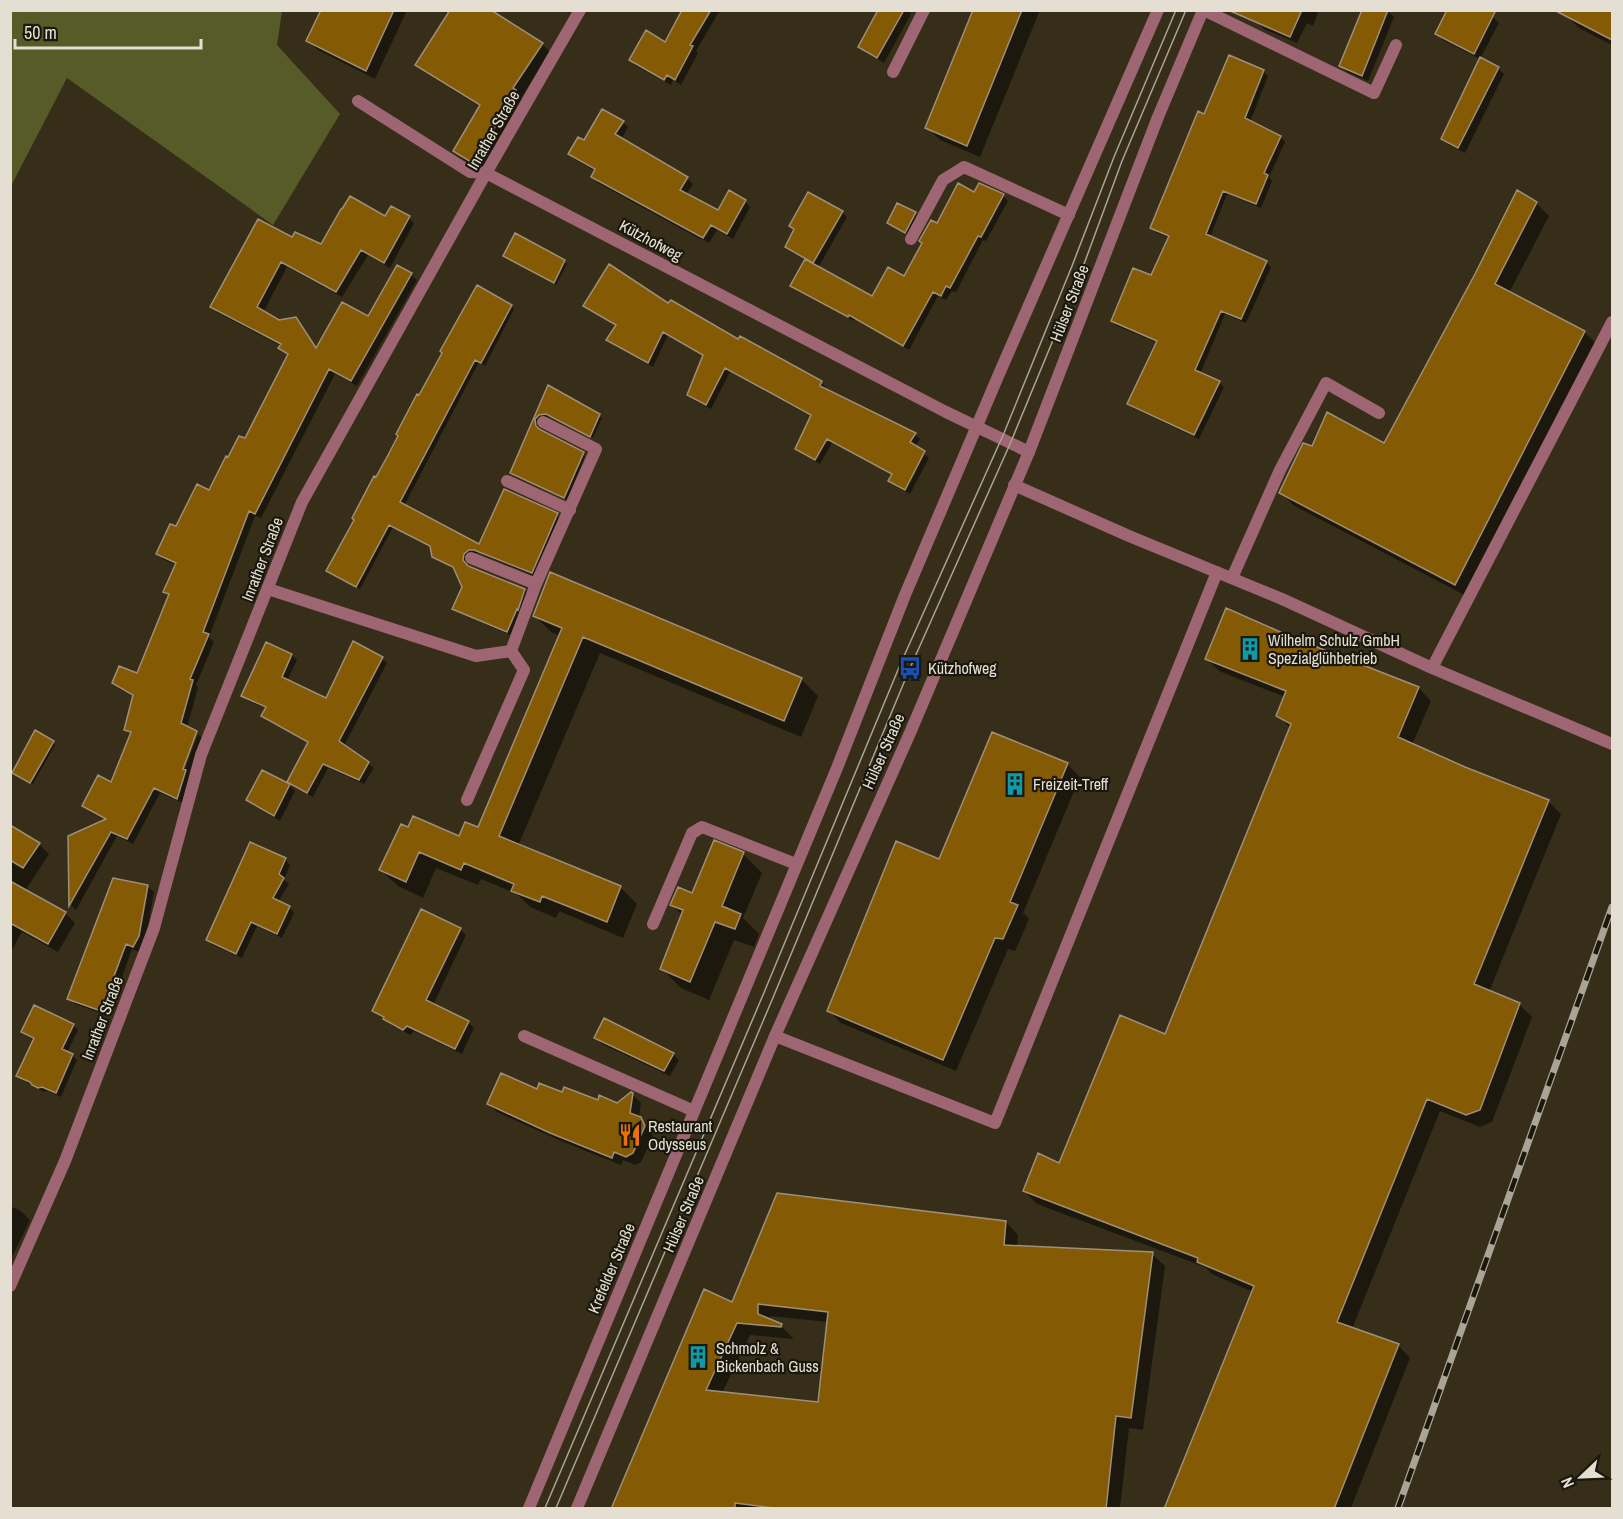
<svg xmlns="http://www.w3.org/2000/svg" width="1623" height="1519" viewBox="0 0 1623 1519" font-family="'Archivo Narrow',sans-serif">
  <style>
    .green { fill: #565b28 }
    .shadow { fill: #0007; fill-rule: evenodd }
    .building { fill: #855a04; stroke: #9f8f79; stroke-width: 1.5; fill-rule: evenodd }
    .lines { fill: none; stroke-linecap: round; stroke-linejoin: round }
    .service { stroke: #9e6672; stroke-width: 12 }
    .minor { stroke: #9e6672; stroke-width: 12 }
    .tertiary { stroke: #9e6672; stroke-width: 12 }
    .tram { stroke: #aaa494; stroke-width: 1.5 }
    .rail-casing { stroke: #aaa494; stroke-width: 7 }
    .rail { stroke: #1a170d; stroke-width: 4.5; stroke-dasharray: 14; stroke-linecap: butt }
    .labels { text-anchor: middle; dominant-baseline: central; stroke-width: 4.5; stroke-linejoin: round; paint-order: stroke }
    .street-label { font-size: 16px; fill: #e4dfd2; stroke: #1a170d }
    .poi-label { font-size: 16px; fill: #e4dfd2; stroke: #1a170d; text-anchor: start }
  </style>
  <rect width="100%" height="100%" fill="#362e19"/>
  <path class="green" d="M11,10L282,11L277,45L340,114L273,225L67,78L11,186Z"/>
  <path class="shadow" d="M322,10H407L375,79L318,50L308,41Z
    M684,10H720L696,51L698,53L681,85L673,80L671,85L636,66L631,60L666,44Z
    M880,10H908L911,14L884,63L866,53L859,47Z
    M975,10H1040L980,157L940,140L927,127Z
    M1261,10H1319L1313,26L1307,23L1297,43L1264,29L1256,21Z
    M1386,10L1394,17L1368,81L1347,72L1341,66Z
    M1480,10L1493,17L1499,23L1480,59L1443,40L1437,34Z
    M1568,10H1612V45L1579,28L1566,15Z
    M542,44L550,52L521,98L524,100L483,172L464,160L455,151L480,107L426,73L417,64Z
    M1230,57L1264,72L1268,76L1250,122L1281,137L1285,142L1269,177L1272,181L1261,208L1227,194L1210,237L1266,262L1271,267L1246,323L1225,314L1200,374L1219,383L1224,387L1199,439L1133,408L1129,404L1158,343L1117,326L1112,321L1152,277L1170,238L1157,233L1152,228L1205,116Z
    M1498,68L1504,74L1465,153L1449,145L1442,139Z
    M623,122L628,127L621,140L687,178L693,184L686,195L718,212L745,201L750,207L733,239L717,230L709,243L702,239H700L598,183L593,177L595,171L576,160L570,154L585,142Z
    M975,195L1003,196L1008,201L986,241L983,240L956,292L952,291L946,300L938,296L909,350L855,319L854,321L797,291L792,286L806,260L792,252L787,246L795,231L791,226L842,212L847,217L818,268L872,298L905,278L938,225Z
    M1536,203L1549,216L1509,293L1584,332L1597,344L1468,597L1293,505L1281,492L1385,445Z
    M898,205L918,216L908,235L892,225Z
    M386,218H409L414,223L390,268L368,255L342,297L287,267L263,313L279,322L295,319L301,325L317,349L368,318L397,267L411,275L417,280L357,386L335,374L261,518L255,516L209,637L214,642L196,685L198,687L187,728L197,733H195L180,776L182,777L198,734L202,738L189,775L191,778L183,803L160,793L133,844L117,836L76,910L71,905L69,837L107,821L90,812L84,806L112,784L132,735L126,729L134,697L120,689L114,683L138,675L170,597L165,591L176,565L164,560L158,554L176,528L210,492L229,459L245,440L289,356L280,348L281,346L218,313L212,307L293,239L321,245Z
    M516,235L567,264L556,285L508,258Z
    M511,306L514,309L485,366L479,362L404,506L480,547L557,515L560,518L535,576L479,553H473L467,558L466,565L468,567L525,590L528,594L510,635L457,612L454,609L463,587L455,569L438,560L434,556L432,548L393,527L360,589L332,575L328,571L420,397Z
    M585,306H669L821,382L826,387L825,390L915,434L920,439L915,447L929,458L910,494L895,486L890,481L893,475L832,443L820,464L802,454L797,449L812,417L730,372L711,409L694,400L689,395L704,356L668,335L653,367L613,345L608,340L617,326L590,311Z
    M549,387L602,418L593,438L550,417H542L537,422L538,430L585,456L567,500L515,476L512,473Z
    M535,616L801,679L818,696L801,737L600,653L518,846L621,888L637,904L623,938L559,911L556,918L530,907L517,894L481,879L478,885L436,868L423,898L398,886L381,870L402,826L460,838L479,829L560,636L551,632Z
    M1293,639L1419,688L1431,701L1412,745L1464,768L1548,801L1561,814L1489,992L1519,1004L1532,1017L1492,1122L1480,1127L1440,1111L1352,1329L1398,1345L1410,1358L1351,1508H1165L1253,1292L1212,1274L1205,1267L1037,1204L1024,1191L1060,1165L1166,1036L1291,729L1278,715L1285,697L1219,671L1207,659Z
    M292,655L297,660L287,681L327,700L382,658L387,663L344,746L374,768L364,784L328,768L313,797L294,787L289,782L309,743L268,721L263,716L267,709L248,701L243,696Z
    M993,734L1067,764L1080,777L1023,913L1029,919L1015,951L1008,949L956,1071L841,1023L829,1011L940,861Z
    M53,742L55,745L33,784L16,775Z
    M263,772L290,786L295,791L280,821L254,806L248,800Z
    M10,827L39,844L49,854L25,891L65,913L75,923L58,952L22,932L10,953Z
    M743,854L762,873L743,918L759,934L754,947L734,940L709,1000L681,988L662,969L683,916L672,905L692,895Z
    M285,859L290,865L284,880L289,884L278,902L289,907L294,913L282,938L257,926L242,958L213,945L208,939Z
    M147,886L154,892L145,943L139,952L132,949L108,1016L75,1004L69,998Z
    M460,929L466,935L433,1005L468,1022L474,1028L462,1054L414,1031L410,1035L391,1025L374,1011Z
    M73,1025L78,1030L67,1053L72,1055L77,1060L61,1097L48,1091L44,1092L23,1080L18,1075L34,1039L28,1036L23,1031Z
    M596,1038L673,1054L679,1060L670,1076L602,1044Z
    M537,1091L563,1094L599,1102L617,1104L632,1094L641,1103L639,1118L649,1128L653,1136L641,1162L635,1165L623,1160L621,1165L561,1141L497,1112L488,1103Z
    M10,1206L21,1211L30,1220L10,1261Z
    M1006,1222L1018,1235L1017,1247L1152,1254L1165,1266L1143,1430L1129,1428L1120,1508H787L773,1465L766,1508H613L733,1304ZM770,1316L828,1322L819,1403L722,1393L750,1335L794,1339L781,1326L770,1321Z"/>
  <path class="building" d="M321,10H394L366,71L306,41Z
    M450,10H491L543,43L513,88L516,90L474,164L453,151L480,105L415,65Z
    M682,10H711L690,45L693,46L675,80L667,75L664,80L629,60L646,30L665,42Z
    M878,10H904L877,58L858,47Z
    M973,10H1022L967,146L925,128Z
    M1228,10H1302L1290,37Z
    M1362,10H1388L1362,76L1339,66Z
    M1447,10H1496L1474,54L1435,34Z
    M1554,10H1612V40Z
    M1229,55L1264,70L1245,118L1281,136L1264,173L1268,175L1256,204L1223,191L1206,234L1267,261L1241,319L1221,311L1195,370L1220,381L1194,435L1127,404L1157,341L1111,321L1133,268L1151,275L1169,236L1150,228L1198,111L1204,114Z
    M1480,57L1499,67L1458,148L1441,139Z
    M602,109L624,121L615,134L688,177L680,190L718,210L729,190L746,200L727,234L711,225L703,238L591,177L595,169L568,154L578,137L584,140Z
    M958,183L974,192L979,183L1004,194L981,237L978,236L950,288L946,286L941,296L933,292L903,346L849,315L848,317L790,286L805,259L872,296L888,267L904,276L922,243L919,241L931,220L937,223Z
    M1517,190L1537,202L1495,284L1585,331L1455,585L1279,493L1303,443L1312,446L1327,412L1384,443L1475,274Z
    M808,192L843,211L813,263L785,247L794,229L789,226Z
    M350,196L385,216L391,206L410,216L384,263L361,250L336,292L281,262L257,307L279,320L296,317L316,348L342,302L368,316L397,265L412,273L351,381L329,369L255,514L249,511L203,632L209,634L190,679L193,680L181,723L197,731L183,769L186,770L177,799L154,788L127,839L111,832L69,906L68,836L106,819L82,806L98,775L111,782L131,732L124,730L133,695L112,683L119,666L137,673L169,594L163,592L176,563L156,554L170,524L176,526L197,484L209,490L226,456L228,457L239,436L245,438L288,354L278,348L281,344L210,307L258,219L292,237L295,232L321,244L341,209H342Z
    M897,203L916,212L905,233L887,223Z
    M515,233L565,260L554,283L503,256Z
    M609,264L668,303L671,300L738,339L740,336L822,381L820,386L916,433L910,442L925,451L905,490L888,481L892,474L827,439L815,460L795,449L811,415L725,368L706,405L687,395L703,355L663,332L648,363L606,340L616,325L583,306Z
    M477,285L512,305L481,363L475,360L400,502L479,544L504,489L558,513L532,573L474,550H469L464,554L463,560L468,566L525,589L518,610L517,609L507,632L452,609L462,587L453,567L432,557L430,546L389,525L356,587L326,571L354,520L352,518L374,476L376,477L387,457L398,436L396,434L417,394L419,395L442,353L440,351Z
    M548,385L600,414L590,437L546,414L539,415L535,419L536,426L539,429L584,452L564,498L510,473Z
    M550,572L802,678L784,721L583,637L499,836L621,886L607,922L542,896L540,902L511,891L514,884L464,863L461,870L419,852L406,882L379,870L401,824L408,827L413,816L459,836L465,822L478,827L562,628L533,616Z
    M1226,608L1294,638L1419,687L1398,737L1465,767L1549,800L1474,984L1520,1003L1480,1110L1466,1115L1427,1099L1337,1322L1399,1344L1334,1509H1164L1254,1286L1197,1262L1198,1258L1023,1191L1038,1153L1059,1163L1120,1015L1165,1034L1291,724L1276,716L1286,691L1205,659Z
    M353,641L383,657L339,741L369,762L359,780L323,764L307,793L287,782L308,742L261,716L266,707L241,696L266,642L292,654L282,677L326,698Z
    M35,730L54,741L30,783L12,773Z
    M992,732L1068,763L1010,902L1018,905L1003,939L995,938L943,1060L827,1011L896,841L939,859Z
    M262,770L290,784L274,816L246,800Z
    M10,825L40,843L23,868L10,860Z
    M714,840L744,852L722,906L741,914L735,929L715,922L690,982L660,969L683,910L670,905L678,887L692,893Z
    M250,842L286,858L279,874L284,878L273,898L290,906L277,934L251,922L236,954L206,940Z
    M113,878L148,885L139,936L133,947L126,944L101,1011L67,999Z
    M10,881L66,912L48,944L10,923Z
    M421,909L461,928L426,1000L469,1021L455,1049L407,1026L403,1030L383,1019L384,1017L372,1011Z
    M34,1005L74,1024L62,1049L73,1054L56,1093L42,1087L38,1088L32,1085L30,1082L16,1076L34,1038L21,1032Z
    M604,1018L674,1053L664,1071L594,1038Z
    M501,1073L537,1089L539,1083L562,1092L564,1087L598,1100L599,1095L617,1103L631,1092L633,1093L630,1113L641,1117L645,1126L633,1153L626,1157L614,1152L612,1158L550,1133L487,1104Z
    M777,1193L1006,1221L1004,1245L1153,1252L1131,1418L1116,1416L1106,1509H781L735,1503V1509H611L704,1289L732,1302ZM758,1304L828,1312L818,1402L706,1390L737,1323L781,1327L782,1324L758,1314Z"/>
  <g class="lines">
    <path class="service" d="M1204,10L1374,93L1396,45
      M893,72L924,10
      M358,101L470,172L486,173
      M911,239L943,180L964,167L1069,215
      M507,481L570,510
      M1014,485L1129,536L1282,599L1432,668L1612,744
      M471,558L536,584
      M1232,578L1280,470L1326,383L1379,413
      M268,589L476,656L511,651L524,670L467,800
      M511,651L536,584L596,449L543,422
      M1432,668L1612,322
      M653,924L692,833L702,827L796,864
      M524,1036L694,1111
      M775,1036L995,1123L1217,572"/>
    <path class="minor" d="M486,173L946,412L1029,452
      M10,1286L65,1161L154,928L201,755L302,502L486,173L580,10"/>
    <path class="tertiary" d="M529,1508L837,768L905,595L999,374L1158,10
      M577,1508L775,1036L910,733L1029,452L1158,117L1203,10"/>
    <path class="tram" d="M545,1508L763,995L900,665L1004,433L1072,266L1114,157L1176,10
      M556,1508L772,1000L910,668L1010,444L1080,275L1122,161L1186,10"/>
    <g class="rail-casing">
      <path id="rail" d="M1398,1508L1612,907"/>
    </g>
    <use href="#rail" class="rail"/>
  </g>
  <defs>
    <g id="building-bare" transform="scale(1.8)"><path d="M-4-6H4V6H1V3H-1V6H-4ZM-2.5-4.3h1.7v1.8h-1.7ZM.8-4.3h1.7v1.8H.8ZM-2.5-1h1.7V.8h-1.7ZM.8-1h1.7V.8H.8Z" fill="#0f9aa8" stroke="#1a170d" stroke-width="2.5" paint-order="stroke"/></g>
    <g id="bus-bare" transform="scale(1.8)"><path d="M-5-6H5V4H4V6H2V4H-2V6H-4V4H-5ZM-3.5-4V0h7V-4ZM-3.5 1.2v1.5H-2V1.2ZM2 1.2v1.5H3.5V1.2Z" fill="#1a4fb4" stroke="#1a170d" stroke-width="2.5" paint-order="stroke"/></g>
    <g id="restaurant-bare" transform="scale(1.8)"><path d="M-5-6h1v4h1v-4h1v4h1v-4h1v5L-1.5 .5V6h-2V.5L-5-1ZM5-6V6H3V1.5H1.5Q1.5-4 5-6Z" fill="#e8710a" stroke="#1a170d" stroke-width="2.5" paint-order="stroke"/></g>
  </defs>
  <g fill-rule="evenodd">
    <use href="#building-bare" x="1250" y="649"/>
    <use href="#bus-bare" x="910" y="668"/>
    <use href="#building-bare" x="1015" y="784"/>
    <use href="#restaurant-bare" x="630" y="1135"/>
    <use href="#building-bare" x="698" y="1357"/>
  </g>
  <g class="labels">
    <g class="street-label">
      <text transform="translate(493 130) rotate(-60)">Inrather Straße</text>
      <text transform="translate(651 240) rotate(28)">Kützhofweg</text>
      <text transform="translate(1069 303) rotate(-69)">Hülser Straße</text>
      <text transform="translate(262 559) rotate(-69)">Inrather Straße</text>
      <text transform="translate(883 751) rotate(-66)">Hülser Straße</text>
      <text transform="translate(102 1018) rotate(-69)">Inrather Straße</text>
      <text transform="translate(683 1214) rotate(-67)">Hülser Straße</text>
      <text transform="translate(611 1268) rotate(-67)">Krefelder Straße</text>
    </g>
    <g class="poi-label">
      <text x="1268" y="640">Wilhelm Schulz GmbH<tspan x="1268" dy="18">Spezialglühbetrieb</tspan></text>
      <text x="928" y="668">Kützhofweg</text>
      <text x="1033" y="784">Freizeit-Treff</text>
      <text x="648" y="1126">Restaurant<tspan x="648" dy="18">Odysseus</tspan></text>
      <text x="716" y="1348">Schmolz &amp;<tspan x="716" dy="18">Bickenbach Guss</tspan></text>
    </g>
  </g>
  <rect width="1623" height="1519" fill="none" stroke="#e4dfd2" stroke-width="24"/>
  <g transform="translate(1581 1477) rotate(247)" stroke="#1a170d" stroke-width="4.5" paint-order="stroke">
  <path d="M0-4.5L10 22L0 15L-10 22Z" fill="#e4dfd2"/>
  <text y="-9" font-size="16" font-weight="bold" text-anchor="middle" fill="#e4dfd2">N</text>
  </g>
  <path d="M15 39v9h186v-9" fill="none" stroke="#e4dfd2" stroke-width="3"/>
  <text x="24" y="39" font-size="18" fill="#e4dfd2" stroke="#1a170d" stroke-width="4.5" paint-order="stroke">50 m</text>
</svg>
